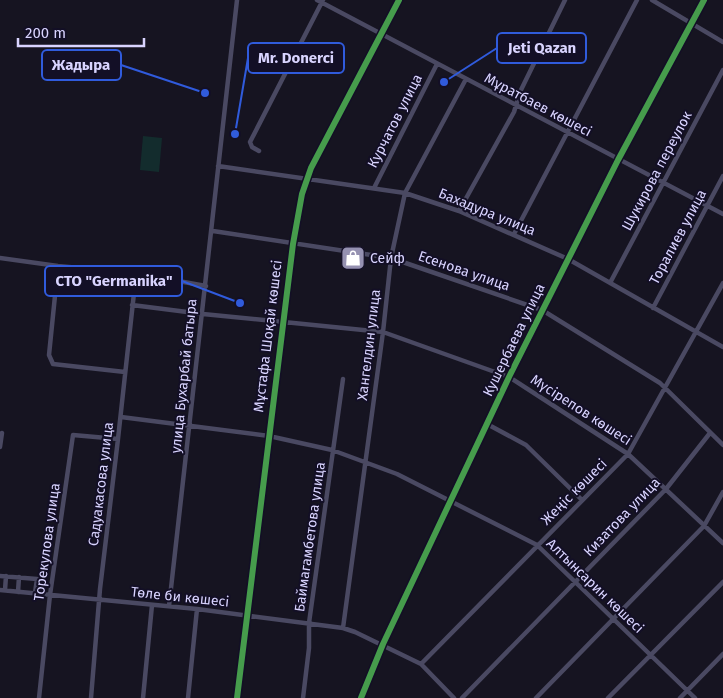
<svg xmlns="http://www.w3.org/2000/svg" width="723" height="698" viewBox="0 0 723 698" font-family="'Fira Sans',sans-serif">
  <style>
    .green { fill: #132c2d }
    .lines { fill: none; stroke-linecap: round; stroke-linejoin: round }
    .minor { stroke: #4a4962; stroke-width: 4.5 }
    .cycleway-casing { stroke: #130f26; stroke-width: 9 }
    .cycleway { stroke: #469c4c; stroke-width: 6 }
    .labels { text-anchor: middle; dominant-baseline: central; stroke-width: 4; stroke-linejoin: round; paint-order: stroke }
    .street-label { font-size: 14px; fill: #d9d4ff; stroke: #130f26 }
    .poi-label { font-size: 14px; fill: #d9d4ff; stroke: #130f26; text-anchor: start }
    .leader { fill: none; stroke: #305bdc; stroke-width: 2 }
    .callout-dot { fill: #305bdc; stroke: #130f26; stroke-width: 2 }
    .callout { fill: #130f26; stroke: #305bdc; stroke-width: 2 }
    .callout-label { font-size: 15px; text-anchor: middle; font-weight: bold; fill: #d9d4ff }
  </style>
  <rect width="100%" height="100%" fill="#161421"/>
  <path class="green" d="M143,136L162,138L159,172L140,170Z"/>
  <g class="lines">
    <path class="minor" d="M317,0L723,214
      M652,0L723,42
      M259,151L252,147L250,142L323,0
      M218,166L405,193L459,211L568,259L723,347
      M374,188L437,64
      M459,211L514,112L520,92L565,0
      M213,231L391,258L542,310L660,383L723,445
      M514,234L637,0
      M0,258L58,266L134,273L206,286
      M58,266L49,355L53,364L125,372
      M610,283L723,70
      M132,305L203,314L383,332L509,377L628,454L723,543
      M653,308L723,176
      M121,417L269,436L332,450L397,474L537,545L695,698
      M487,424L526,445L582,500
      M0,447L2,433
      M0,576L37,579L35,593
      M0,590L197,609L343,628L355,632L421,664L454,698
      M5,590L6,576
      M18,592L19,577
      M169,606C193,404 216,202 237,0
      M343,628L383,332L391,258L405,193L466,79
      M421,664L628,454L723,283
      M39,698L50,595L73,435L118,439
      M91,698L100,589L118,439L134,293V273
      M143,698L152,605
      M188,698L197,609
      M237,698L293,244L302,194L311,168L399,0
      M303,698L309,648V623L343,379
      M361,698L383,644L509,377L618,160L704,0
      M462,698L666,489L710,433
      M536,698L704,526L723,492
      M608,698L723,582
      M680,698L723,654"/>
    <g class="cycleway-casing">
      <path id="cycleway" d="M237,698L293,244L302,194L311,168L399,0
        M361,698L383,644L509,377L618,160L704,0"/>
    </g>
    <use href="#cycleway" class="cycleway"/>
  </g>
  <defs>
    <g id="shop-square" transform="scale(1.25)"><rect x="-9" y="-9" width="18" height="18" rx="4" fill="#9591b1" stroke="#130f26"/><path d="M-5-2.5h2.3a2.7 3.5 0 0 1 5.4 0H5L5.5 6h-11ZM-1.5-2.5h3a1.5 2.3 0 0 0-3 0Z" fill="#fff"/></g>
  </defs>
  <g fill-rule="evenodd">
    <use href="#shop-square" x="353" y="258"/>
  </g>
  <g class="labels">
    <g class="street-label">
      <text transform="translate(538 105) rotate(28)">Мұратбаев көшесі</text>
      <text transform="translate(395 121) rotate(-63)">Курчатов улица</text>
      <text transform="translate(657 171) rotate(-62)">Шукирова переулок</text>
      <text transform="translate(487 212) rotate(22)">Бахадура улица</text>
      <text transform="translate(678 237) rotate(-62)">Торалиев улица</text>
      <text transform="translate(464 271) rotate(19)">Есенова улица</text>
      <text transform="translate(268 336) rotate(-83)">Мұстафа Шоқай көшесі</text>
      <text transform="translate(514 340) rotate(-64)">Кушербаева улица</text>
      <text transform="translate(369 345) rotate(-83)">Хангелдин улица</text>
      <text transform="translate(184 376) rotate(-84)">улица Бухарбай батыра</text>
      <text transform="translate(581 410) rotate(33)">Мүсірепов көшесі</text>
      <text transform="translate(101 484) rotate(-83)">Садуакасова улица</text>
      <text transform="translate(574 492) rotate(-45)">Жеңіс көшесі</text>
      <text transform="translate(622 517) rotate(-46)">Кизатова улица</text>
      <text transform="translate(310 537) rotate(-82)">Баймагамбетова улица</text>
      <text transform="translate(47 542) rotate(-82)">Торекулова улица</text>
      <text transform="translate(595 586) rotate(44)">Алтынсарин көшесі</text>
      <text transform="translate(180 597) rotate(6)">Төле би көшесі</text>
    </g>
    <g class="poi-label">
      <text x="370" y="258">Сейф</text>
    </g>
  </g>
  <path class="leader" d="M444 82L497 48M235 134L248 58M205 93L121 65M240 303L182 281"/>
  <g class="callout-dot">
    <circle cx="444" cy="82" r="5"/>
    <circle cx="235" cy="134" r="5"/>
    <circle cx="205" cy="93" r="5"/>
    <circle cx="240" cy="303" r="5"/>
  </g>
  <g class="callout">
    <rect x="497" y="33" width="89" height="30" rx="5"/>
    <rect x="248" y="43" width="96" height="30" rx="5"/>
    <rect x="42" y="50" width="79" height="30" rx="5"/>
    <rect x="45" y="266" width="137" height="30" rx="5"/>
  </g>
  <g class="callout-label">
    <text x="542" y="53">Jeti Qazan</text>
    <text x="296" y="63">Mr. Donerci</text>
    <text x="81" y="70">Жадыра</text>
    <text x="114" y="286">СТО "Germanika"</text>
  </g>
  <path d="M18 38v8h126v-8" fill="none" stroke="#d9d4ff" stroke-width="2.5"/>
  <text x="25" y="38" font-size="15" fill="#d9d4ff" stroke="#130f26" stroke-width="4" paint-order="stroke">200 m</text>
</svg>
